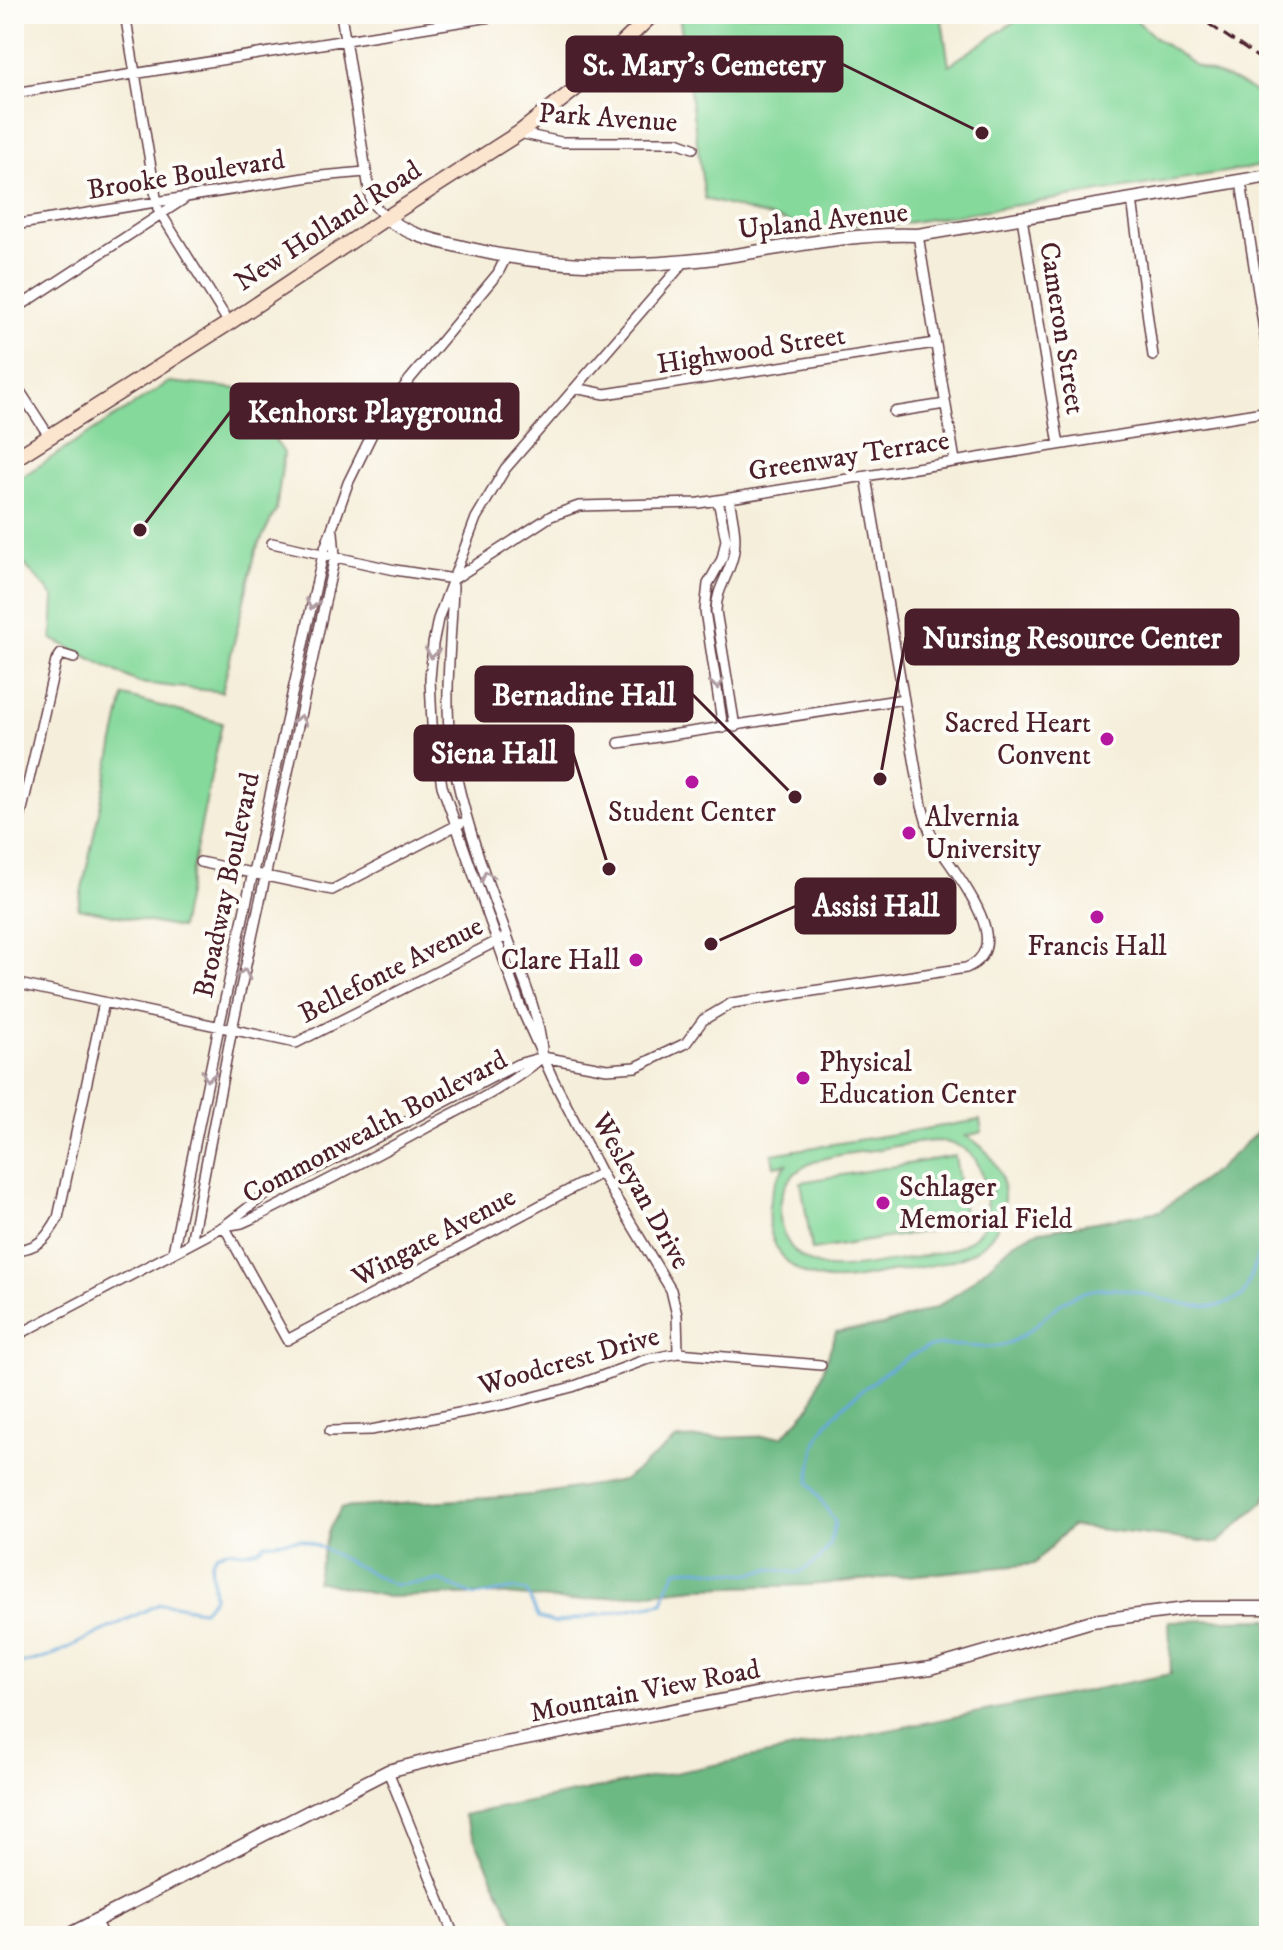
<svg xmlns="http://www.w3.org/2000/svg" width="1283" height="1950" viewBox="0 0 1283 1950" font-family="'IM FELL DW Pica',serif">
  <style>
    .green { fill: #85d99b; stroke: #687c63; stroke-width: 2; fill-rule: evenodd }
    .forest { fill: #6cb983; stroke: #5b6c57; stroke-width: 2 }
    .lines { fill: none; stroke-linecap: round; stroke-linejoin: round }
    .stream { stroke: #65a8da; stroke-width: 3 }
    .minor-casing { stroke: #643e45; stroke-width: 12 }
    .tertiary-casing { stroke: #643e45; stroke-width: 15 }
    .secondary-casing { stroke: #643e45; stroke-width: 17 }
    .minor { stroke: #fff; stroke-width: 9 }
    .tertiary { stroke: #fff; stroke-width: 12 }
    .secondary { stroke: #fbe5cf; stroke-width: 14 }
    .rail { stroke: #4a1f2b; stroke-width: 3; stroke-dasharray: 12 6; stroke-linecap: butt }
    .oneway { stroke: #ae9aa0 }
    .poi-dot { fill: #b5179e; stroke: #fdfcf7; stroke-width: 3 }
    .labels { text-anchor: middle; dominant-baseline: central; stroke-width: 8; stroke-linejoin: round; paint-order: stroke }
    .street-label { font-size: 28px; fill: #4a1f2b; stroke: #fdfcf7 }
    .poi-label { font-size: 28px; fill: #4a1f2b; stroke: #fdfcf7; text-anchor: start }
    .leader { fill: none; stroke: #4a1f2b; stroke-width: 3 }
    .callout-dot { fill: #4a1f2b; stroke: #fdfcf7; stroke-width: 3 }
    .callout { fill: #4a1f2b; stroke: #4a1f2b; stroke-width: 3 }
    .callout-label { font-size: 30px; text-anchor: middle; font-weight: bold; fill: #fff }
  </style>
  <rect width="100%" height="100%" fill="#fdfcf7"/>
  <filter id="ink" filterUnits="userSpaceOnUse"><feTurbulence type="fractalNoise" baseFrequency=".0125" numOctaves="2"/><feDisplacementMap in="SourceGraphic" scale="16" xChannelSelector="R" yChannelSelector="G"/><feConvolveMatrix kernelMatrix="1 2 1 2 8 2 1 2 1" color-interpolation-filters="sRGB"/></filter>
  <filter id="wash" filterUnits="userSpaceOnUse"><feTurbulence type="fractalNoise" baseFrequency=".006" numOctaves="4" result="noise"/><feDisplacementMap in="SourceGraphic" scale="32" xChannelSelector="R" yChannelSelector="G"/><feGaussianBlur stdDeviation="1.8" result="paint"/><feColorMatrix in="noise" values="0 0 0 0 0 0 0 0 0 0 0 0 0 0 0 0 0 1.4 0 .05"/><feComposite in="paint" operator="in"/></filter>
  <g filter="url(#wash)">
    <rect width="100%" height="100%" fill="#f5eeda"/>
    <path class="green" d="M941,14L949,65L1026,14H1129L1157,39L1196,66L1239,83L1269,101V165L893,225L877,223L814,229L705,199L679,14Z
      M169,382L240,389L284,453L276,510L256,550L222,692L139,683L52,639L54,597L14,553V482Z
      M124,696L222,723L180,928L78,908Z
      M980,1120L982,1132L966,1136C988,1148 1004,1169 1004,1195C1004,1262 939,1264 890,1272C867,1276 840,1284 817,1278C764,1264 755,1203 787,1164L774,1166L772,1154ZM940,1141C967,1145 980,1157 984,1183L990,1181L992,1195L990,1188L984,1189C987,1203 990,1217 981,1230C974,1238 966,1244 956,1248C938,1255 848,1270 829,1268C821,1267 813,1264 806,1260C790,1251 780,1233 780,1214C778,1158 833,1156 874,1150C896,1146 918,1141 940,1141Z
      M955,1156L966,1225L812,1250L801,1182Z"/>
    <path class="forest" d="M1269,1121V1492L1264,1501L1218,1543L1071,1526L1034,1564L809,1585L696,1588L570,1601L496,1594L388,1597L316,1581L328,1532L341,1508L532,1495L624,1480L677,1439L783,1436L811,1406L836,1332L882,1326L935,1308L961,1291L1015,1242L1036,1232L1160,1211L1218,1169Z
      M1269,1619V1936H521L463,1815L1171,1674L1169,1621Z"/>
    <g class="lines">
      <path class="stream" d="M14,1665L49,1657L159,1604C174,1603 188,1609 203,1610L214,1597L211,1562L216,1554L227,1550L244,1552L258,1549L265,1543L300,1539L316,1545L394,1585L441,1581L475,1596L516,1589L526,1591L539,1618L554,1623L663,1603L668,1586L677,1570L696,1569L746,1574L770,1569L798,1573L819,1560L830,1545L835,1522L809,1482C812,1464 813,1445 823,1429C836,1407 909,1350 934,1346C958,1342 983,1352 1006,1344C1044,1330 1052,1294 1099,1289C1140,1285 1179,1312 1220,1305C1227,1303 1235,1299 1243,1296C1255,1271 1260,1246 1269,1220"/>
    </g>
  </g>
  <g filter="url(#ink)">
    <g class="lines">
      <g class="minor-casing">
        <path id="minor" d="M125,14L158,209L229,323
          M341,14L371,202L386,218
          M14,93L509,14
          M519,133L561,142H677L693,148
          M1241,182L1269,362
          M1132,199L1153,356
          M1022,218L1059,445
          M14,225L310,177L365,172
          M918,235L955,461
          M14,310L184,199
          M14,382L49,436
          M575,388L605,394L935,343
          M894,412L945,404
          M729,498C732,517 738,537 733,556C729,575 716,590 716,611L735,727
          M718,500L726,540L722,559L708,584L705,611L723,728
          M272,543L395,570L454,579
          M454,579L551,516L579,506L699,503L1269,411
          M453,586C451,650 441,712 456,775C468,830 488,885 508,938C521,975 538,1010 542,1049
          M619,743L904,699
          M14,845L56,661L61,654L74,658
          M200,862L332,890L461,823
          M14,983L296,1043L507,936
          M224,1226L262,1197L518,1064L543,1057L607,1069L636,1067L686,1043L703,1020L732,1003L966,968C1022,944 947,866 932,836C927,827 925,815 922,806L866,477
          M224,1226L287,1340L601,1173
          M191,1243L232,1029L335,556L333,532
          M14,1250C38,1249 47,1238 58,1218L104,1002
          M173,1252L219,1027L323,554L348,483L378,422L410,379L498,273L506,257
          M14,1337L224,1226L242,1223L260,1215C319,1185 377,1155 435,1123C471,1104 509,1086 540,1059
          M678,1353L677,1315L671,1290L601,1173L552,1077L521,1008L442,786L432,724L430,679L433,644L438,619L476,518L505,469L685,261
          M330,1431L371,1430L511,1403L572,1387L645,1360L678,1353L821,1365
          M388,1771L454,1936
          M95,1920L103,1936"/>
      </g>
      <g class="tertiary-casing">
        <path id="tertiary" d="M386,218C414,238 438,241 471,249C547,267 629,268 707,259C778,250 846,232 918,235L1269,176
          M66,1936L388,1771L470,1750L796,1686L931,1668L1092,1621L1193,1608H1269"/>
      </g>
      <g class="secondary-casing">
        <path id="secondary" d="M14,459L229,323L386,218L519,133L574,90L653,14"/>
      </g>
      <use href="#minor" class="minor"/>
      <use href="#tertiary" class="tertiary"/>
      <use href="#secondary" class="secondary"/>
      <path class="rail" d="M1194,14L1269,65"/>
    </g>
    <defs><path id="oneway-chevron" d="M-2-3.5L2.5 0L-2 3.5" fill="none" stroke-width="1.6" stroke-linecap="round" stroke-linejoin="round" transform="scale(2)"/></defs>
    <g class="oneway">
      <use href="#oneway-chevron" transform="translate(312 604) rotate(102)"/>
      <use href="#oneway-chevron" transform="translate(432 653) rotate(97)"/>
      <use href="#oneway-chevron" transform="translate(717 684) rotate(81)"/>
      <use href="#oneway-chevron" transform="translate(300 720) rotate(-78)"/>
      <use href="#oneway-chevron" transform="translate(487 876) rotate(-109)"/>
      <use href="#oneway-chevron" transform="translate(244 974) rotate(-77)"/>
      <use href="#oneway-chevron" transform="translate(208 1076) rotate(102)"/>
    </g>
  </g>
  <g class="poi-dot">
    <circle cx="1107" cy="739" r="8"/>
    <circle cx="692" cy="782" r="8"/>
    <circle cx="909" cy="833" r="8"/>
    <circle cx="1097" cy="917" r="8"/>
    <circle cx="636" cy="960" r="8"/>
    <circle cx="803" cy="1078" r="8"/>
    <circle cx="883" cy="1203" r="8"/>
  </g>
  <g class="labels">
    <g class="street-label">
      <text transform="translate(608 118) rotate(4)">Park Avenue</text>
      <text transform="translate(186 175) rotate(-9)">Brooke Boulevard</text>
      <text transform="translate(823 221) rotate(-6)">Upland Avenue</text>
      <text transform="translate(328 226) rotate(-33)">New Holland Road</text>
      <text transform="translate(1062 328) rotate(81)">Cameron Street</text>
      <text transform="translate(751 350) rotate(-9)">Highwood Street</text>
      <text transform="translate(849 456) rotate(-9)">Greenway Terrace</text>
      <text transform="translate(227 885) rotate(-78)">Broadway Boulevard</text>
      <text transform="translate(391 970) rotate(-27)">Bellefonte Avenue</text>
      <text transform="translate(375 1127) rotate(-28)">Commonwealth Boulevard</text>
      <text transform="translate(641 1191) rotate(61)">Wesleyan Drive</text>
      <text transform="translate(434 1237) rotate(-28)">Wingate Avenue</text>
      <text transform="translate(569 1361) rotate(-16)">Woodcrest Drive</text>
      <text transform="translate(645 1691) rotate(-11)">Mountain View Road</text>
    </g>
    <g class="poi-label">
      <text x="1091" y="723" text-anchor="end">Sacred Heart<tspan x="1091" dy="32">Convent</tspan></text>
      <text x="692" y="812" text-anchor="middle">Student Center</text>
      <text x="925" y="817">Alvernia<tspan x="925" dy="32">University</tspan></text>
      <text x="1097" y="946" text-anchor="middle">Francis Hall</text>
      <text x="620" y="960" text-anchor="end">Clare Hall</text>
      <text x="819" y="1062">Physical<tspan x="819" dy="32">Education Center</tspan></text>
      <text x="899" y="1187">Schlager<tspan x="899" dy="32">Memorial Field</tspan></text>
    </g>
  </g>
  <path class="leader" d="M982 133L842 64M140 530L231 411M880 779L906 637M795 797L692 694M609 869L573 753M711 944L796 906"/>
  <g class="callout-dot">
    <circle cx="982" cy="133" r="8"/>
    <circle cx="140" cy="530" r="8"/>
    <circle cx="880" cy="779" r="8"/>
    <circle cx="795" cy="797" r="8"/>
    <circle cx="609" cy="869" r="8"/>
    <circle cx="711" cy="944" r="8"/>
  </g>
  <g class="callout">
    <rect x="567" y="37" width="275" height="54" rx="8"/>
    <rect x="231" y="384" width="287" height="54" rx="8"/>
    <rect x="906" y="610" width="332" height="54" rx="8"/>
    <rect x="476" y="667" width="216" height="54" rx="8"/>
    <rect x="415" y="726" width="158" height="54" rx="8"/>
    <rect x="796" y="879" width="159" height="54" rx="8"/>
  </g>
  <g class="callout-label">
    <text x="704" y="75">St. Mary's Cemetery</text>
    <text x="375" y="422">Kenhorst Playground</text>
    <text x="1072" y="648">Nursing Resource Center</text>
    <text x="584" y="705">Bernadine Hall</text>
    <text x="494" y="763">Siena Hall</text>
    <text x="876" y="916">Assisi Hall</text>
  </g>
  <rect width="1283" height="1950" fill="none" stroke="#fdfcf7" stroke-width="48"/>
</svg>
